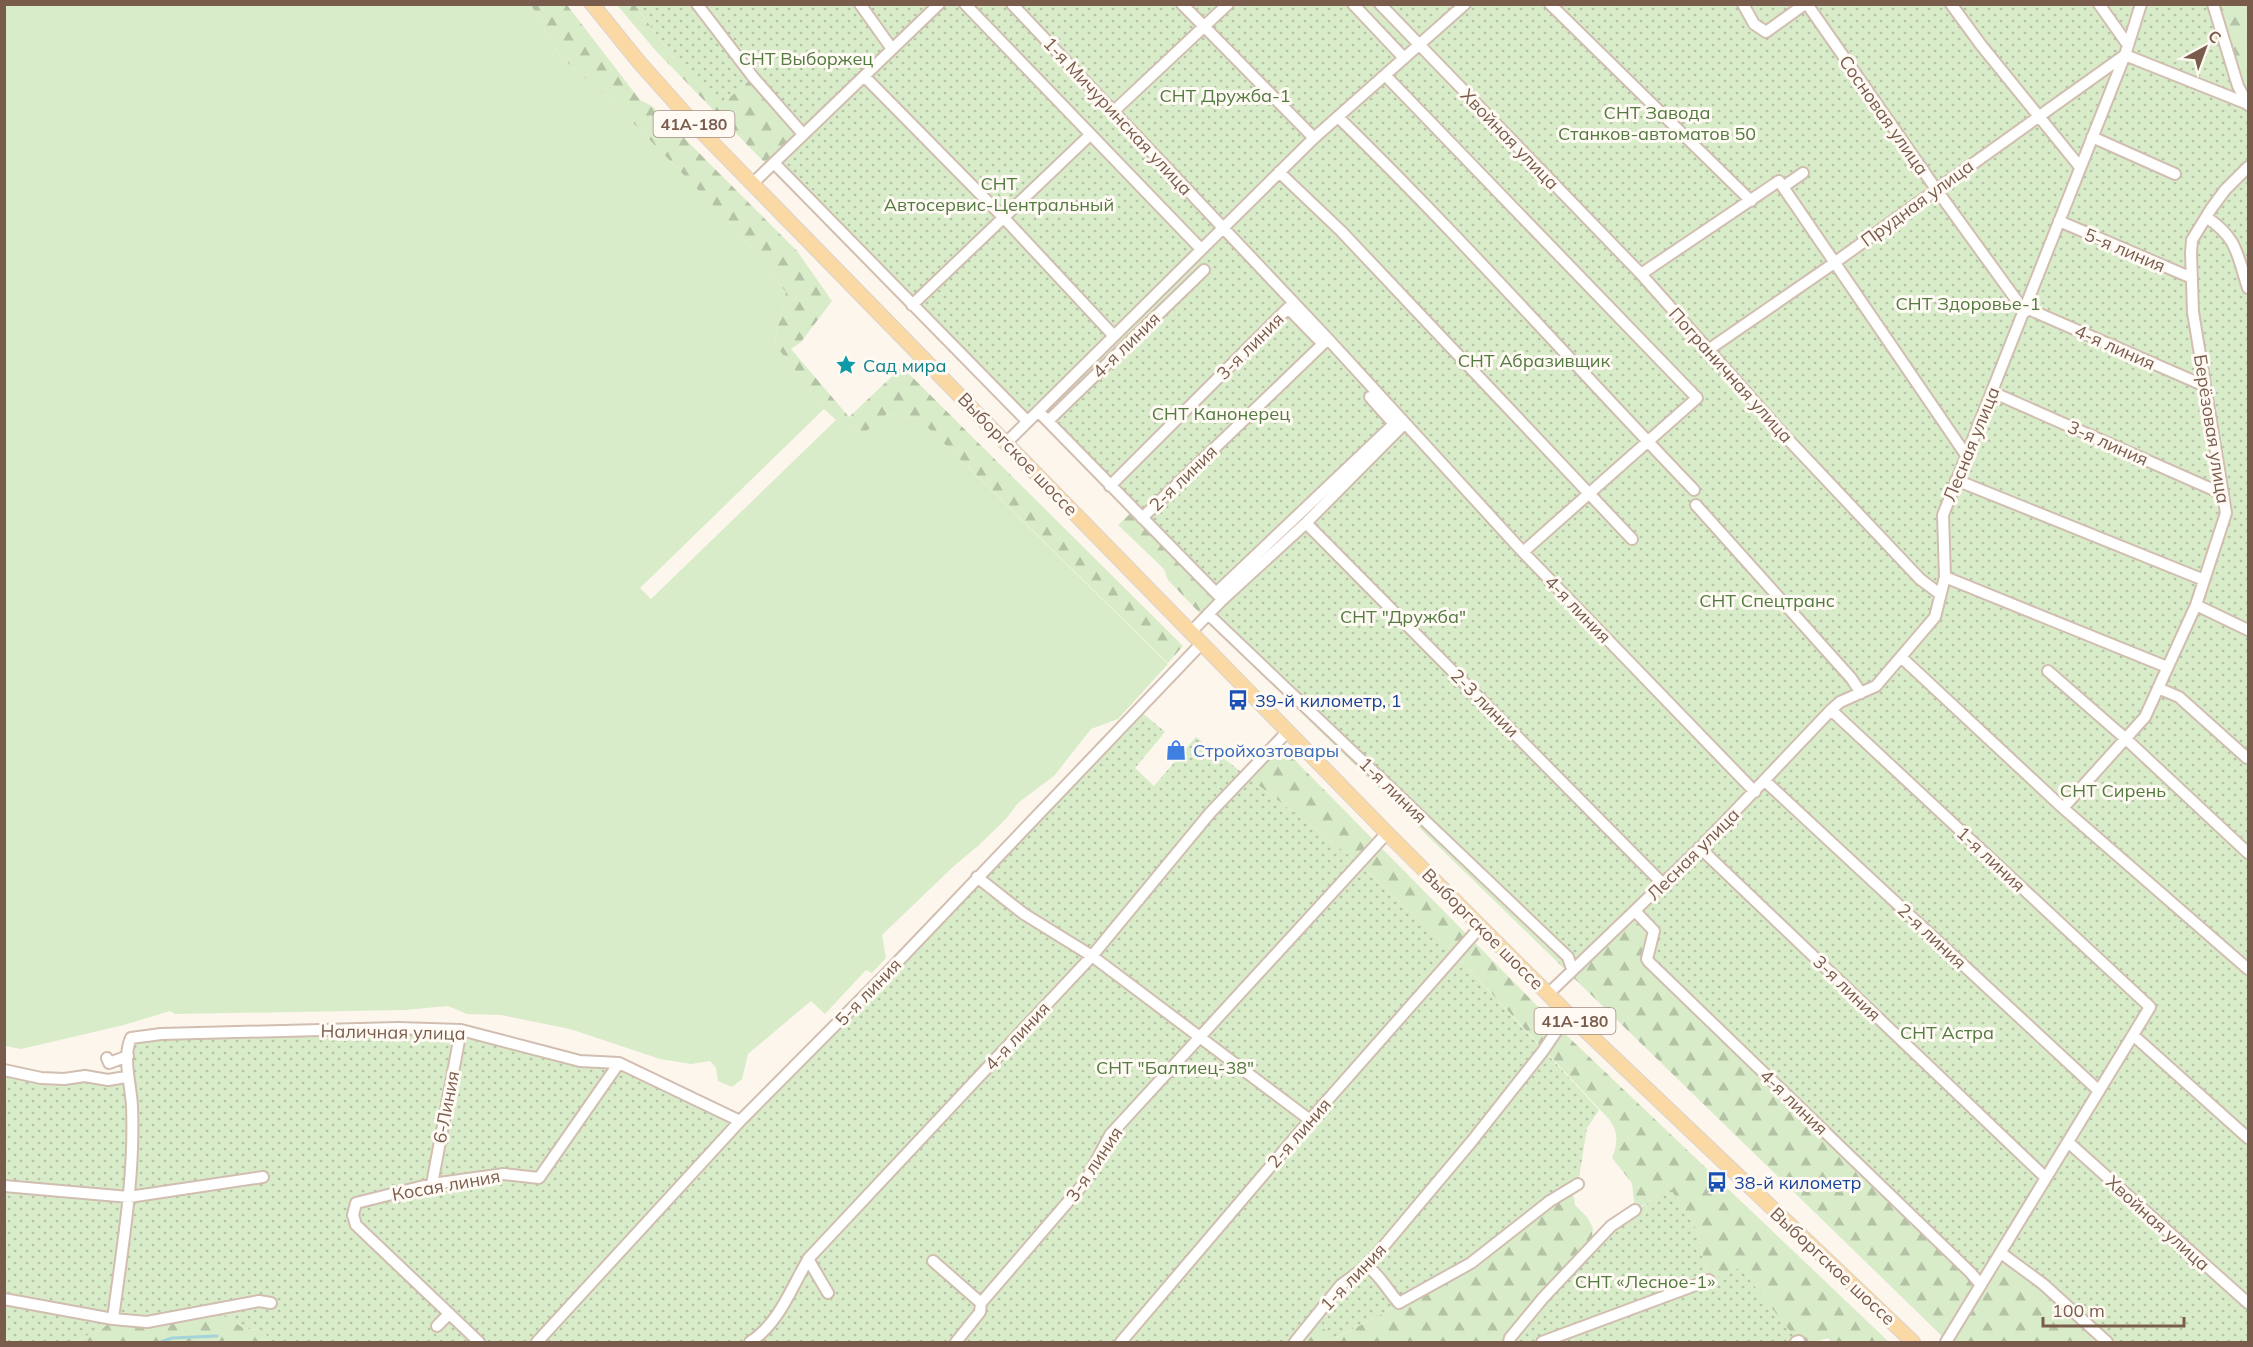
<svg xmlns="http://www.w3.org/2000/svg" width="2253" height="1347" viewBox="0 0 2253 1347" font-family="Mulish,sans-serif">
  <style>
    .green { fill: #d8ecc9 }
    .forest { fill: url(#forest-firs) }
    .garden { fill: url(#garden-dots) }
    .lines { fill: none; stroke-linecap: round; stroke-linejoin: round }
    .stream { stroke: #a5d3da; stroke-width: 3 }
    .minor-casing { stroke: #d1beb0; stroke-width: 14 }
    .major-casing { stroke: #dad1cd; stroke-width: 16 }
    .minor { stroke: #fff; stroke-width: 10 }
    .major { stroke: #fbd9a5; stroke-width: 14 }
    .labels { text-anchor: middle; dominant-baseline: central; stroke-width: 6; stroke-linejoin: round; paint-order: stroke }
    .shield { fill: #fffaf3; stroke: #a28b7f; stroke-width: 1.5 }
    .shield-label { font-size: 16px; font-weight: bold; fill: #7a5c4d }
    .park-label { font-size: 18px; fill: #537a41; stroke: #fffaf3 }
    .street-label { font-size: 18px; fill: #7a5c4d; stroke: #fffaf3 }
    .culture-label { font-size: 18px; fill: #0d838f; stroke: #fffaf3; text-anchor: start }
    .transit-label { font-size: 18px; fill: #164399; stroke: #fffaf3; text-anchor: start }
    .shop-label { font-size: 18px; fill: #366cbe; stroke: #fffaf3; text-anchor: start }
  </style>
  <defs>
    <pattern id="forest-firs" width="22" height="20" patternUnits="userSpaceOnUse" patternTransform="scale(1.5)"><rect width="22" height="20" fill="#d8ecc9"/><path d="M5 1l3.5 6h-7zM16 11l3.5 6h-7z" fill="#b4c2a5"/></pattern>
    <pattern id="garden-dots" width="8" height="8" patternUnits="userSpaceOnUse" patternTransform="scale(1.5)"><rect width="8" height="8" fill="#d8ecc9"/><path d="M2 2h.1M6 6h.1" fill="none" stroke="#b4c2a5" stroke-width="1.8" stroke-linecap="round"/></pattern>
  </defs>
  <rect width="100%" height="100%" fill="#fdf6ec"/>
  <path class="green" d="M4,5H531L560,56L618,107L733,226L786,292L774,343L824,409L640,588L651,599L836,420L863,434L887,414L919,419L1168,664L1118,719L1091,729L1054,776L1018,803L1006,819L978,846L955,865L882,935L886,958L872,973L866,970L825,1014L811,1001L748,1054L742,1079L732,1087L718,1081L716,1068L710,1061L691,1064L660,1059L570,1029L501,1015L467,1014L448,1006L405,1010L175,1014L170,1011L124,1025L21,1049L5,1046Z"/>
  <path class="forest" d="M531,5H567L640,100L652,106L797,251L832,301L801,342L791,349L849,417L902,367L1183,646L1168,663L919,419L887,414L863,434L836,420L824,409L774,343L786,292L733,226L618,107L560,56Z
    M617,5H635L673,57L724,102L753,77L802,135L768,162L763,161L656,51Z
    M2213,5H2248V105Z
    M1134,510L1634,912L2001,1256L2108,1342H1948L1216,630L1168,580L1164,569L1118,525Z
    M1277,742L1561,1030L1889,1342H1831L1828,1338L1816,1342H1799L1709,1280L1696,1229L1670,1189L1635,1210L1632,1183L1612,1158C1618,1142 1619,1132 1608,1118L1450,949L1354,859L1245,775Z
    M1567,1191L1574,1197L1575,1205L1587,1217L1593,1228L1591,1248L1509,1342H1296L1313,1320L1336,1338L1391,1309Z
    M213,1309L244,1328L259,1330L268,1335L266,1340L262,1342H72L102,1329L113,1319Z"/>
  <path class="garden" d="M635,5H2213L2248,106V1342H2108L2001,1256L1984,1281L1649,962L1653,935L1635,912L1573,968L1208,613L1222,599L1044,417L1029,420L772,161L802,135L753,77L724,102H719L673,57Z
    M1139,710L1165,732L1135,768L1154,786L1196,737L1354,859L1450,949L1599,1110L1587,1128L1578,1184L1510,1233L1391,1309L1335,1338L1313,1320L1296,1342H262L266,1340L267,1335L259,1330L244,1328L213,1310L147,1322L113,1319L102,1329L72,1342H5V1070L41,1078H129L131,1038L461,1030L581,1062L619,1063L740,1121Z
    M1670,1188L1696,1229L1709,1280L1740,1268L1799,1342H1509L1511,1338L1631,1211L1643,1206Z"/>
  <g class="lines">
    <path class="stream" d="M161,1342L172,1338L217,1336"/>
    <g class="minor-casing">
      <path id="minor" d="M697,4L753,77L803,134
        M860,4L892,49
        M965,4L1201,249
        M1012,4L1328,339L1523,552L1755,792
        M1182,4L1314,138
        M1353,4L1404,58
        M1380,4L1641,274
        M1550,4L1751,201
        M1743,4L1754,24L1766,32L1805,4
        M1807,4L1936,189L2025,312
        M1951,4L1981,45L2080,167
        M2099,4L2128,45
        M2213,4L2238,86L2248,105
        M1385,75L1697,398L1523,552
        M864,76L1004,218L1114,336
        M1114,111L1228,4
        M1338,117C1461,237 1575,366 1694,490
        M2092,137L2175,174
        M774,163L1027,421
        M1279,172L1341,231L1632,539
        M753,183L939,4
        M1783,187L1803,173
        M2206,217C2238,238 2237,255 2248,288
        M2059,221L2192,278
        M912,305L1090,135
        M2026,308L2205,386
        M1708,350L1827,268L2125,55L2248,104
        M1992,392L2223,494
        M1038,411L1220,597
        M1048,421L1204,270
        M1006,443L1314,138L1465,4
        M1956,480L2204,580
        M1110,486L1288,308L1323,344
        M1696,505L1851,678L1861,693
        M1142,518L1328,339
        M1306,523L1663,884
        M1945,577L2167,667
        M1216,593L1394,424L1370,397
        M1940,594L1920,579L1784,435L1641,274L1779,181L1966,455
        M2196,605L2248,630
        M1208,614L1568,957L1572,969
        M1191,632L1223,599L1306,523L1405,423
        M1901,657L2063,808L2248,969
        M2048,671L2126,739L2248,853
        M2158,688L2179,697L2247,758
        M1831,710L2150,1007L1946,1342
        M1765,781L2099,1091
        M2063,808L2145,717L2196,605L2226,513L2193,312L2191,253L2192,240L2211,209L2225,190L2248,167
        M1700,848L2046,1178
        M977,877L1024,914L1092,956L1310,1120
        M1635,911L1654,931L1647,959L1649,962L1970,1272L1981,1285
        M1548,994L1700,848L1831,710L1840,702L1876,686L1935,617L1945,577L1943,515L2125,55L2141,4
        M2133,1035L2248,1138
        M107,1058L109,1063L128,1056
        M4,1070L41,1078L64,1079L85,1076L108,1080L126,1077
        M2068,1142L2248,1303
        M432,1184L461,1030
        M4,1186L129,1197L263,1177
        M2001,1253L2043,1284L2107,1342
        M808,1259L828,1293
        M933,1261L981,1303
        M1367,1266C1380,1275 1388,1291 1399,1303L1471,1263L1550,1201L1578,1184
        M4,1299L113,1319L147,1322L259,1301L271,1303
        M113,1319C122,1249 135,1177 132,1106C131,1085 122,1057 131,1038L161,1034L398,1028L461,1030L580,1061L619,1063L740,1121
        M437,1326L449,1314
        M479,1342L356,1225L353,1215L356,1203L432,1184L504,1174L539,1178L619,1063
        M537,1342L740,1121L887,973L1202,643
        M750,1342C779,1324 792,1286 809,1258L1092,956L1210,813L1288,731
        M956,1342L980,1312L981,1303L1085,1182L1110,1135L1387,833
        M1121,1342L1310,1120L1481,926
        M1295,1342L1341,1285L1367,1266L1472,1141L1543,1051L1568,1014
        M1509,1342L1510,1338L1543,1298L1611,1226L1635,1210
        M1542,1342L1709,1280
        M1796,1342L1799,1341"/>
    </g>
    <g class="major-casing">
      <path id="major" d="M592,4L639,62L696,126L1387,833L1568,1014L1913,1342"/>
    </g>
    <use href="#minor" class="minor"/>
    <use href="#major" class="major"/>
  </g>
  <defs>
    <g id="sight-bare" transform="scale(1.62)"><path d="M0-6L1.8-2.2L6-1.7L2.9 1.2L3.7 5.4L0 3.3L-3.7 5.4L-2.9 1.2L-6-1.7L-1.8-2.2Z" fill="#0f9aa8" stroke="#fffaf3" stroke-width="2.5" paint-order="stroke"/></g>
    <g id="bus-bare" transform="scale(1.62)"><path d="M-5-6H5V4H4V6H2V4H-2V6H-4V4H-5ZM-3.5-4V0h7V-4ZM-3.5 1.2v1.5H-2V1.2ZM2 1.2v1.5H3.5V1.2Z" fill="#1a4fb4" stroke="#fffaf3" stroke-width="2.5" paint-order="stroke"/></g>
    <g id="shop-bare" transform="scale(1.62)"><path d="M-5-2.5h2.3a2.7 3.5 0 0 1 5.4 0H5L5.5 6h-11ZM-1.5-2.5h3a1.5 2.3 0 0 0-3 0Z" fill="#3f7fe0" stroke="#fffaf3" stroke-width="2.5" paint-order="stroke"/></g>
  </defs>
  <g fill-rule="evenodd">
    <use href="#sight-bare" x="846" y="365"/>
    <use href="#bus-bare" x="1238" y="700"/>
    <use href="#shop-bare" x="1176" y="750"/>
    <use href="#bus-bare" x="1717" y="1182"/>
  </g>
  <g class="labels">
    <g class="shield">
      <rect x="653.5" y="111" width="81" height="26" rx="4.5"/>
      <rect x="1534.5" y="1008" width="81" height="26" rx="4.5"/>
    </g>
    <g class="shield-label">
      <text x="694" y="124">41А-180</text>
      <text x="1575" y="1021">41А-180</text>
    </g>
    <g class="park-label">
      <text x="806" y="58">СНТ Выборжец</text>
      <text x="1225" y="95">СНТ Дружба-1</text>
      <text x="1657" y="112">СНТ Завода<tspan x="1657" dy="21">Станков-автоматов 50</tspan></text>
      <text x="999" y="183">СНТ<tspan x="999" dy="21">Автосервис-Центральный</tspan></text>
      <text x="1968" y="303">СНТ Здоровье-1</text>
      <text x="1534" y="360">СНТ Абразивщик</text>
      <text x="1221" y="413">СНТ Канонерец</text>
      <text x="1767" y="600">СНТ Спецтранс</text>
      <text x="1403" y="616">СНТ "Дружба"</text>
      <text x="2113" y="790">СНТ Сирень</text>
      <text x="1947" y="1032">СНТ Астра</text>
      <text x="1175" y="1067">СНТ "Балтиец-38"</text>
      <text x="1645" y="1281">СНТ «Лесное-1»</text>
    </g>
    <g class="street-label">
      <text transform="translate(1884 115) rotate(55)">Сосновая улица</text>
      <text transform="translate(1118 116) rotate(47)">1-я Мичуринская улица</text>
      <text transform="translate(1510 139) rotate(46)">Хвойная улица</text>
      <text transform="translate(1917 203) rotate(-36)">Прудная улица</text>
      <text transform="translate(2125 250) rotate(23)">5-я линия</text>
      <text transform="translate(1126 345) rotate(-44)">4-я линия</text>
      <text transform="translate(1250 346) rotate(-45)">3-я линия</text>
      <text transform="translate(2115 347) rotate(24)">4-я линия</text>
      <text transform="translate(1731 375) rotate(48)">Пограничная улица</text>
      <text transform="translate(2212 429) rotate(81)">Берёзовая улица</text>
      <text transform="translate(2108 443) rotate(24)">3-я линия</text>
      <text transform="translate(1971 444) rotate(-68)">Лесная улица</text>
      <text transform="translate(1018 454) rotate(46)">Выборгское шоссе</text>
      <text transform="translate(1183 478) rotate(-44)">2-я линия</text>
      <text transform="translate(1578 609) rotate(46)">4-я линия</text>
      <text transform="translate(1485 703) rotate(45)">2-3 линии</text>
      <text transform="translate(1393 790) rotate(44)">1-я линия</text>
      <text transform="translate(1693 854) rotate(-45)">Лесная улица</text>
      <text transform="translate(1991 859) rotate(43)">1-я линия</text>
      <text transform="translate(1483 929) rotate(45)">Выборгское шоссе</text>
      <text transform="translate(1932 936) rotate(43)">2-я линия</text>
      <text transform="translate(1847 988) rotate(44)">3-я линия</text>
      <text transform="translate(868 992) rotate(-46)">5-я линия</text>
      <text transform="translate(393 1032) rotate(1)">Наличная улица</text>
      <text transform="translate(1017 1036) rotate(-47)">4-я линия</text>
      <text transform="translate(1794 1102) rotate(44)">4-я линия</text>
      <text transform="translate(446 1107) rotate(-79)">6-Линия</text>
      <text transform="translate(1299 1133) rotate(-49)">2-я линия</text>
      <text transform="translate(1094 1164) rotate(-56)">3-я линия</text>
      <text transform="translate(446 1185) rotate(-10)">Косая линия</text>
      <text transform="translate(2158 1223) rotate(42)">Хвойная улица</text>
      <text transform="translate(1833 1266) rotate(43)">Выборгское шоссе</text>
      <text transform="translate(1353 1277) rotate(-46)">1-я линия</text>
    </g>
    <g class="culture-label">
      <text x="863" y="365">Сад мира</text>
    </g>
    <g class="transit-label">
      <text x="1255" y="700">39-й километр, 1</text>
      <text x="1734" y="1182">38-й километр</text>
    </g>
    <g class="shop-label">
      <text x="1193" y="750">Стройхозтовары</text>
    </g>
  </g>
  <rect width="2253" height="1347" fill="none" stroke="#7a5c4d" stroke-width="12"/>
  <g transform="translate(2205 48) rotate(41)" stroke="#fffaf3" stroke-width="4.5" paint-order="stroke">
  <path d="M0-4.5L10 22L0 15L-10 22Z" fill="#7a5c4d"/>
  <text y="-9" font-size="16" font-weight="bold" text-anchor="middle" fill="#7a5c4d">С</text>
  </g>
  <path d="M2043 1317v9h141v-9" fill="none" stroke="#7a5c4d" stroke-width="3"/>
  <text x="2052" y="1317" font-size="18" fill="#7a5c4d" stroke="#fffaf3" stroke-width="4.5" paint-order="stroke">100 m</text>
</svg>
